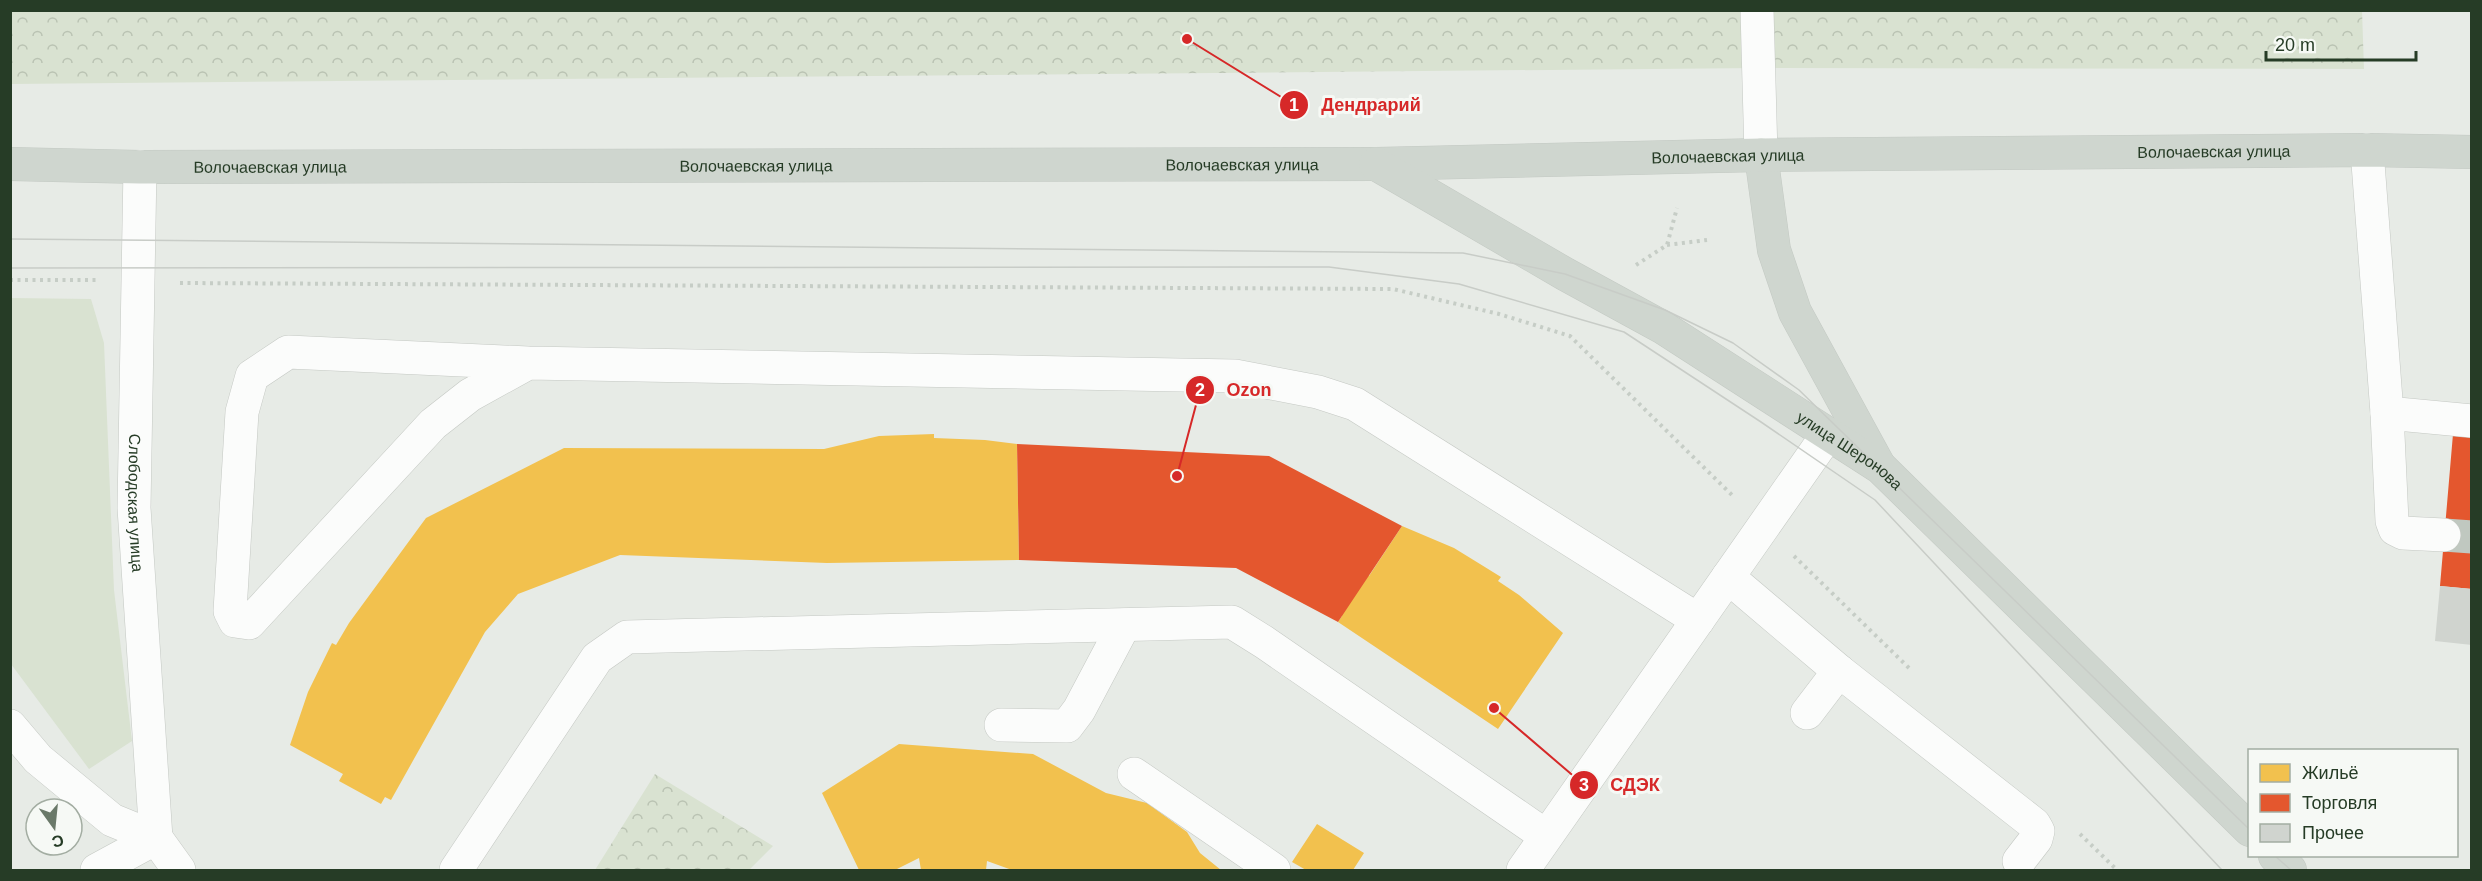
<svg xmlns="http://www.w3.org/2000/svg" width="2482" height="881" viewBox="0 0 2482 881" font-family="Helvetica,sans-serif">
  <style>
    .grass { fill: #d9e2d1 }
    .forest { fill: url(#forest-crowns) }
    .homes { fill: #f2c14e }
    .shops { fill: #e4572e }
    .building { fill: #d0d4cf }
    .lines { fill: none; stroke-linecap: round; stroke-linejoin: round }
    .minor-tunnel { stroke: #c0c8c0; stroke-width: 33; stroke-dasharray: 33 16; stroke-linecap: butt }
    .minor-casing { stroke: #c4c8c3; stroke-width: 34 }
    .major-casing { stroke: #c3c9c3; stroke-width: 34 }
    .path { stroke: #c6cdc6; stroke-width: 4; stroke-dasharray: 3 4.5; stroke-linecap: butt }
    .minor { stroke: #fbfcfb; stroke-width: 33 }
    .major { stroke: #cfd6cf; stroke-width: 33 }
    .tram { stroke: #c8ccc7; stroke-width: 1.5 }
    .labels { text-anchor: middle; dominant-baseline: central; stroke-width: 6; stroke-linejoin: round; paint-order: stroke }
    .street-label { font-size: 16px; fill: #263c26; stroke: #f6f9f5 }
    .leader { fill: none; stroke: #d62828; stroke-width: 2 }
    .callout-dot { fill: #d62828; stroke: #f6f9f5; stroke-width: 2 }
    .mark-label { font-size: 18px; text-anchor: middle; font-weight: bold; fill: #fff }
    .callout-label { font-size: 18px; text-anchor: middle; font-weight: bold; fill: #d62828; stroke: #f6f9f5; stroke-width: 6; stroke-linejoin: round; paint-order: stroke }
  </style>
  <defs>
    <pattern id="forest-crowns" width="20" height="18" patternUnits="userSpaceOnUse" patternTransform="scale(1.5)"><rect width="20" height="18" fill="#d9e2d1"/><path d="M2 6a3 3 0 1 1 6 0M12 15a3 3 0 1 1 6 0" fill="none" stroke="#bac3b3"/></pattern>
  </defs>
  <rect width="100%" height="100%" fill="#e7ebe6"/>
  <path class="grass" d="M11,298L91,299L104,343L114,590L132,741L89,769L11,664Z"/>
  <path class="forest" d="M2362,10L2364,69L1758,68L11,84L10,11Z
    M655,774L773,846L749,870H595Z"/>
  <path class="homes" d="M934,434V438L985,440L1017,444L1019,560L827,563L620,555L518,594L485,632L391,800L385,797L381,804L339,781L343,774L290,745L308,692L332,643L336,645L349,623L426,518L564,448L824,449L879,436Z
    M1402,526L1454,548L1480,564L1501,577L1498,581L1519,595L1563,633L1498,729L1338,622L1342,616L1335,612L1362,571L1369,576Z
    M899,744L1033,754L1106,793L1147,803L1187,832L1200,853L1221,870H1012L987,861L986,870H921L919,858L895,870H859L822,793Z
    M1317,824L1364,853L1353,870H1306L1292,862Z"/>
  <path class="shops" d="M2453,434L2472,436V589L2440,586Z
    M1017,444L1269,456L1402,526L1338,622L1236,568L1019,560Z"/>
  <path class="building" d="M2440,586L2472,589V645L2435,641Z"/>
  <g class="lines">
    <path class="minor-tunnel" d="M2444,535L2472,537"/>
    <g class="minor-casing">
      <g id="minor">
        <path d="M1757,10L1761,155"/>
        <path d="M2367,150L2387,413L2472,421"/>
        <path id="s1" d="M140,167L134,508L156,838"/>
        <path d="M528,363L288,352L252,376L242,412L230,611L235,621L249,623L433,424L470,395L528,363L1235,376L1318,392L1355,404L1698,620"/>
        <path d="M2387,413L2392,521L2395,529L2403,533L2444,535"/>
        <path d="M1728,577L1839,671L2034,824L2038,831L2036,839L2019,861"/>
        <path d="M1807,713L1839,671"/>
        <path d="M1001,725L1067,726L1079,710L1124,625"/>
        <path d="M10,726L38,759L112,820L156,838L179,870"/>
        <path d="M1134,774L1274,870"/>
        <path d="M97,870L156,838"/>
        <path d="M456,870L597,658L627,637L1232,622L1264,642L1546,836"/>
        <path d="M1523,870L1828,434"/>
      </g>
    </g>
    <g class="major-casing">
      <g id="major">
        <path d="M1761,155L1774,250L1795,312L1878,464"/>
        <path id="s2" d="M10,164L140,167L1376,164L1761,155L2367,150L2472,152"/>
        <path id="s3" d="M1376,164L1565,274L1662,327L1881,468L2250,830"/>
        <path d="M2275,856L2290,870"/>
      </g>
    </g>
    <path class="path" d="M1667,245L1707,240
      M1636,265L1667,245L1677,208
      M10,280H97
      M180,283L1393,289L1499,314L1570,336L1733,496
      M1794,556L1909,668
      M2080,834L2117,870"/>
    <use href="#minor" class="minor"/>
    <use href="#major" class="major"/>
    <path class="tram" d="M10,239L1463,253L1565,274L1665,310L1733,343L1799,390L2250,830
      M10,268L1329,267L1459,284L1624,332L1761,422L1875,500L2222,870
      M2275,856L2291,870"/>
  </g>
  <g class="labels">
    <g class="street-label">
      <text stroke="none"><textPath href="#s2" startOffset="2204">Волочаевская улица</textPath></text>
      <text stroke="none"><textPath href="#s2" startOffset="1718">Волочаевская улица</textPath></text>
      <text stroke="none"><textPath href="#s2" startOffset="1232">Волочаевская улица</textPath></text>
      <text stroke="none"><textPath href="#s2" startOffset="746">Волочаевская улица</textPath></text>
      <text stroke="none"><textPath href="#s2" startOffset="260">Волочаевская улица</textPath></text>
      <text stroke="none"><textPath href="#s3" startOffset="554">улица Шеронова</textPath></text>
      <text stroke="none"><textPath href="#s1" startOffset="336">Слободская улица</textPath></text>
    </g>
  </g>
  <path class="leader" d="M1187 39L1294 105M1177 476L1200 390M1494 708L1584 785"/>
  <g class="callout-dot">
    <circle cx="1187" cy="39" r="6"/>
    <circle cx="1177" cy="476" r="6"/>
    <circle cx="1494" cy="708" r="6"/>
    <circle cx="1294" cy="105" r="15"/>
    <circle cx="1200" cy="390" r="15"/>
    <circle cx="1584" cy="785" r="15"/>
  </g>
  <g class="mark-label">
    <text x="1294" y="111">1</text>
    <text x="1200" y="396">2</text>
    <text x="1584" y="791">3</text>
  </g>
  <g class="callout-label">
    <text x="1371" y="111">Дендрарий</text>
    <text x="1249" y="396">Ozon</text>
    <text x="1635" y="791">СДЭК</text>
  </g>
  <rect width="2482" height="881" fill="none" stroke="#263c26" stroke-width="24"/>
  <rect x="2248" y="749" width="210" height="108" fill="#f6f9f5" stroke="#a3ada2" stroke-width="1.5"/>
  <rect x="2260" y="764" width="30" height="18" fill="#f2c14e" stroke="#a3ada2" stroke-width="1.5"/>
  <text x="2302" y="779" font-size="18" fill="#263c26">Жильё</text>
  <rect x="2260" y="794" width="30" height="18" fill="#e4572e" stroke="#a3ada2" stroke-width="1.5"/>
  <text x="2302" y="809" font-size="18" fill="#263c26">Торговля</text>
  <rect x="2260" y="824" width="30" height="18" fill="#d0d4cf" stroke="#a3ada2" stroke-width="1.5"/>
  <text x="2302" y="839" font-size="18" fill="#263c26">Прочее</text>
  <g transform="translate(54 827) rotate(165)"><circle r="28" fill="#f6f9f5" stroke="#a3ada2" stroke-width="1.5"/>
  <path d="M0-4.5L10 22L0 15L-10 22Z" fill="#6a7969"/>
  <text y="-9" font-size="16" font-weight="bold" text-anchor="middle" fill="#263c26">С</text>
  </g>
  <path d="M2266 51v9h150v-9" fill="none" stroke="#263c26" stroke-width="3"/>
  <text x="2275" y="51" font-size="18" fill="#263c26" stroke="#f6f9f5" stroke-width="4.5" paint-order="stroke">20 m</text>
</svg>
